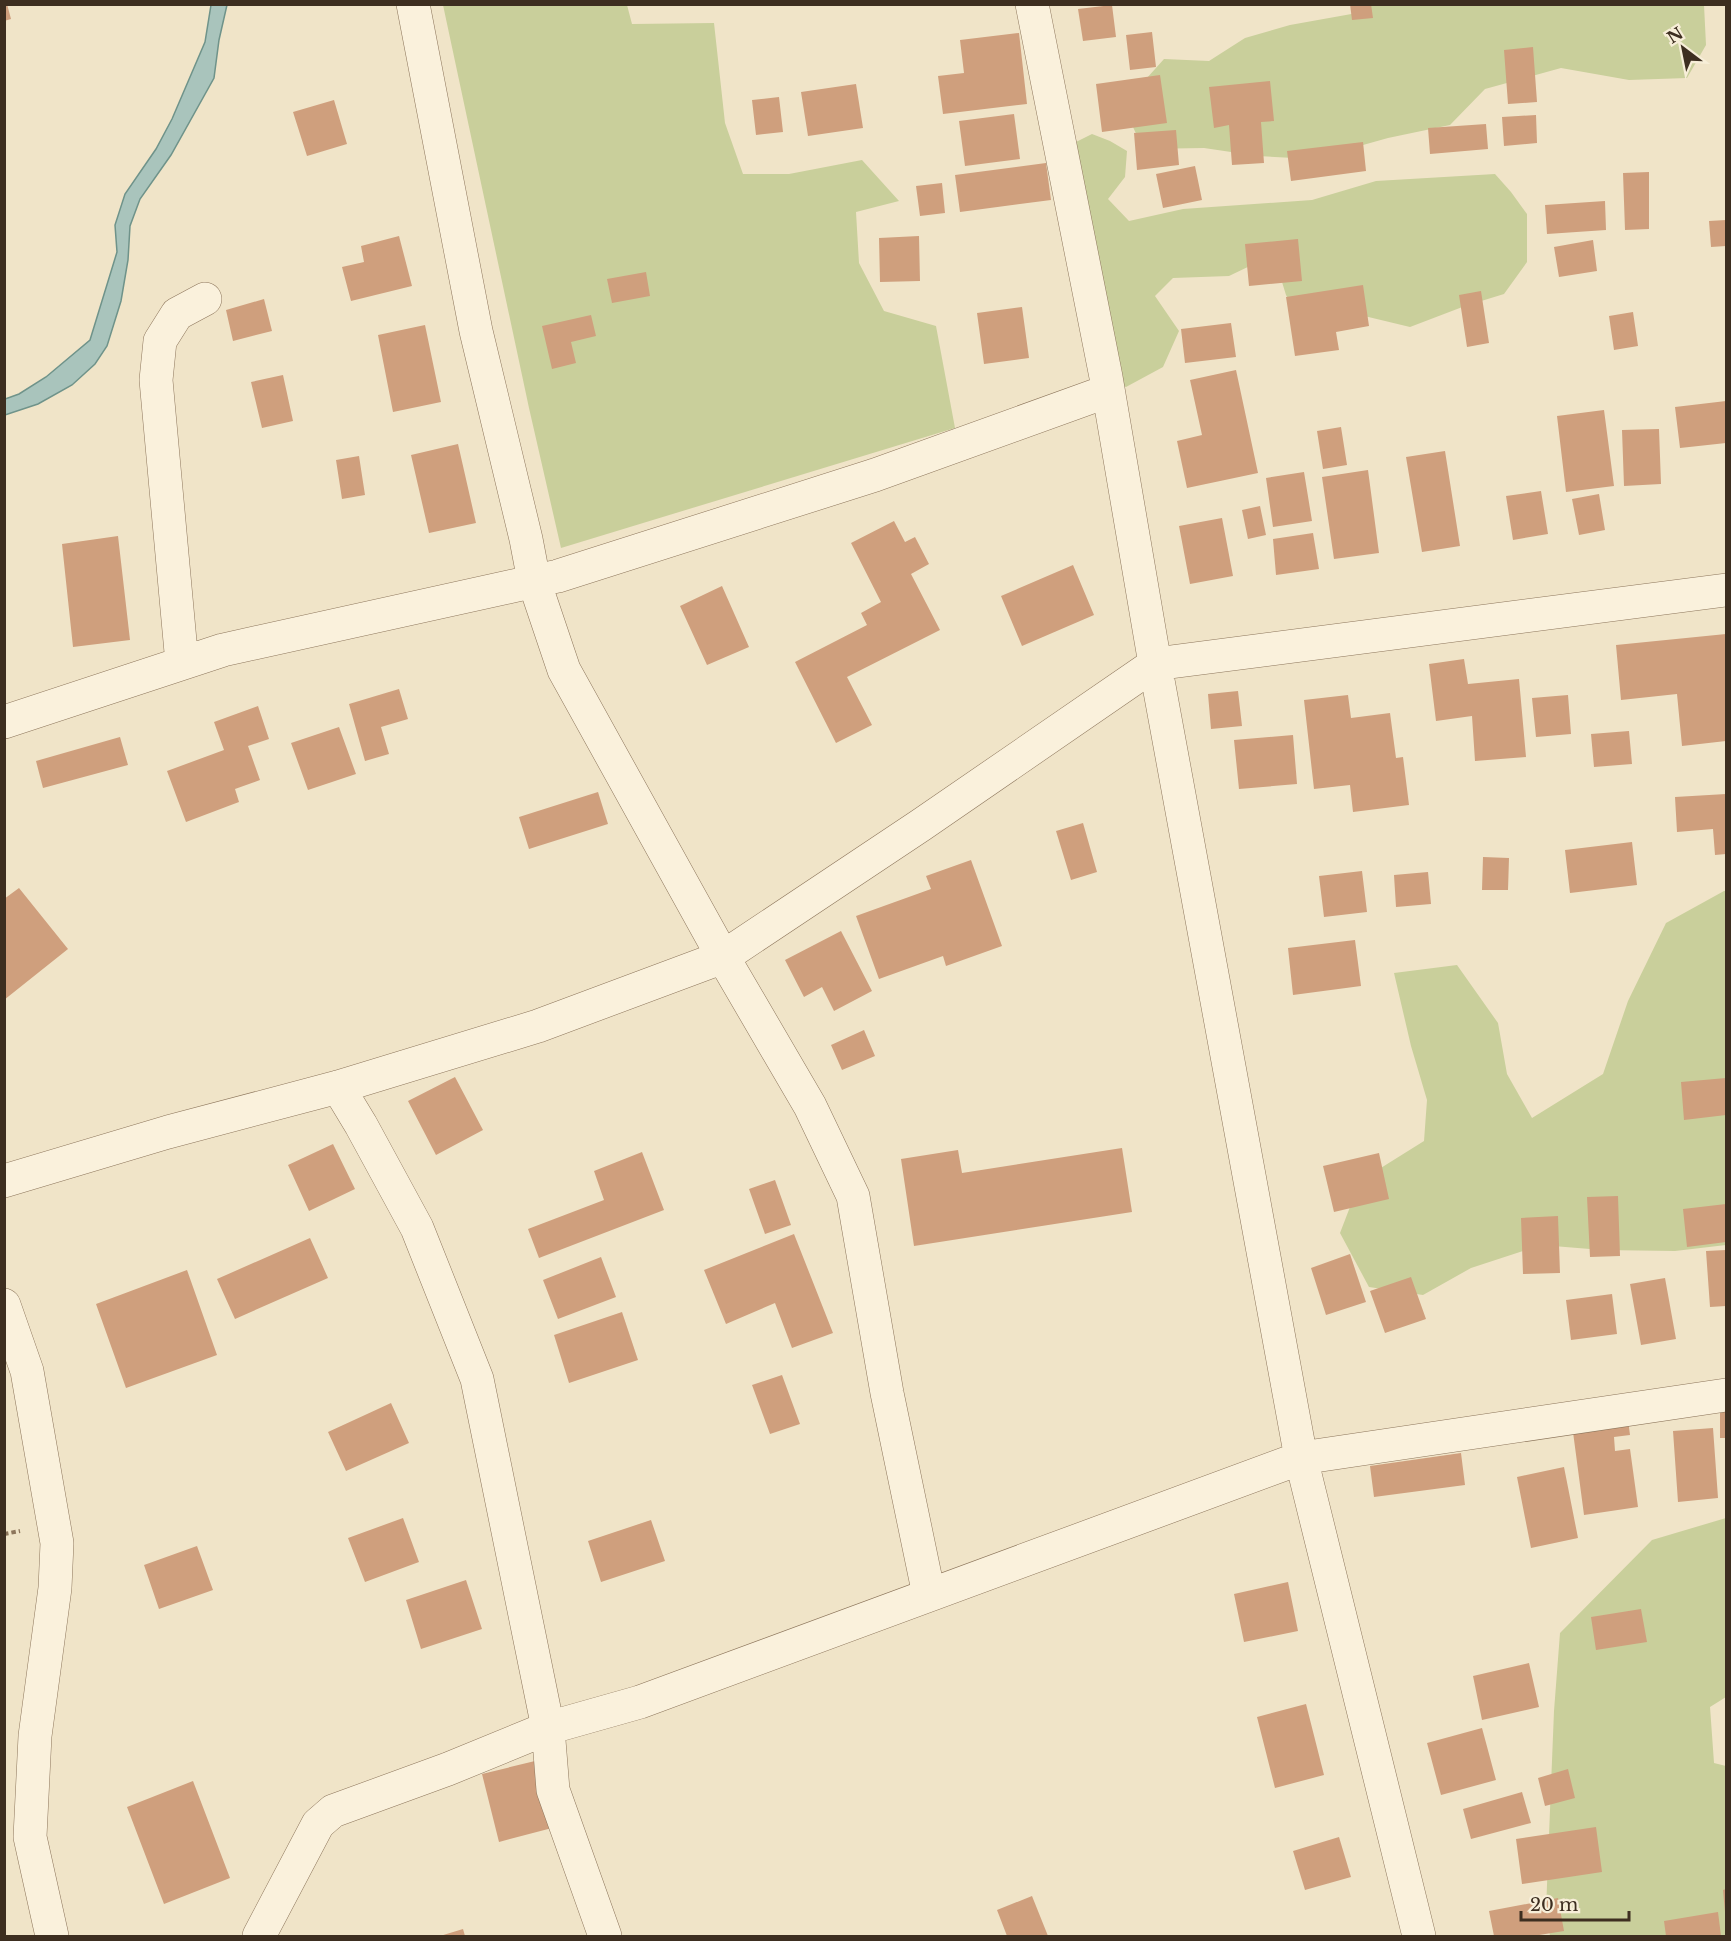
<svg xmlns="http://www.w3.org/2000/svg" width="1731" height="1941" viewBox="0 0 1731 1941" font-family="'Libre Baskerville',serif">
  <style>
    .green { fill: #c9cf9b }
    .water { fill: #a9c4bc; stroke: #6f938a; stroke-width: 1.5 }
    .building { fill: #cf9f7d }
    .lines { fill: none; stroke-linecap: round; stroke-linejoin: round }
    .minor-casing { stroke: #8d765c; stroke-width: 34 }
    .path { stroke: #8d765c; stroke-width: 4; stroke-dasharray: 4.5 3; stroke-linecap: butt }
    .minor { stroke: #faf1dc; stroke-width: 33 }
  </style>
  <rect width="100%" height="100%" fill="#f0e4c8"/>
  <path class="green" d="M443,5H627L632,24L714,23L725,123L743,174H789L862,160L899,201L856,212L859,263L884,311L936,326L955,428L561,548L529,408Z
    M1366,5H1704L1706,45L1687,78L1629,80L1561,68L1485,89L1450,125L1388,138L1313,159L1258,156L1204,148L1143,149L1133,127L1129,98L1164,59L1209,61L1245,38L1290,25L1357,13Z
    M1092,134L1110,141L1127,151L1125,177L1108,199L1129,221L1183,209L1312,200L1376,181L1495,174L1511,192L1527,214V262L1504,294L1465,306L1410,327L1356,314L1302,321L1286,295L1278,269L1254,264L1229,276L1173,278L1155,296L1179,331L1163,367L1126,387L1096,378L1058,151Z
    M1724,891H1726V1245L1675,1251L1602,1250L1541,1245L1471,1268L1423,1295L1369,1287L1340,1233L1360,1181L1424,1141L1427,1100L1411,1046L1394,973L1457,965L1498,1023L1507,1074L1532,1118L1603,1074L1628,1001L1666,923Z
    M1726,1518V1697L1710,1707L1714,1763L1726,1766V1936H1550L1546,1910L1554,1711L1560,1633L1652,1540Z"/>
  <path class="water" d="M211,5H227L219,40L214,78L171,155L140,199L130,226L128,260L121,301L107,346L95,364L72,385L38,404L5,415V399L19,394L46,377L90,340L117,252L115,225L125,194L156,149L172,119L205,42Z"/>
  <path class="building" d="M4,4H7L11,19L4,21Z
    M1350,4H1371L1373,18L1352,20Z
    M1112,5L1116,37L1083,41L1078,9Z
    M1152,32L1156,67L1130,70L1126,35Z
    M1019,33L1027,104L943,114L938,76L964,73L960,40Z
    M1533,47L1537,102L1508,104L1504,50Z
    M1160,75L1167,123L1102,132L1096,84Z
    M1270,81L1274,121L1261,122L1264,163L1232,165L1229,125L1214,128L1209,87Z
    M856,84L863,128L808,136L801,92Z
    M779,97L783,132L756,135L752,100Z
    M334,100L347,144L307,156L293,112Z
    M1014,114L1020,159L965,166L959,121Z
    M1536,115L1537,143L1504,146L1502,117Z
    M1486,124L1488,149L1430,154L1428,128Z
    M1176,130L1179,165L1137,170L1134,133Z
    M1363,142L1366,171L1291,181L1287,151Z
    M1046,163L1051,200L960,212L955,175Z
    M1195,166L1202,200L1163,208L1156,174Z
    M1649,172V229L1625,230L1623,173Z
    M942,183L945,213L920,216L916,186Z
    M1605,201L1606,230L1547,234L1545,205Z
    M1726,220V246L1711,247L1709,221Z
    M399,236L412,286L351,301L342,267L364,262L361,246Z
    M919,236L920,281L880,282L879,238Z
    M1298,239L1302,281L1249,286L1245,244Z
    M1593,240L1597,271L1559,277L1554,247Z
    M646,272L650,296L612,303L607,279Z
    M1363,285L1369,326L1336,332L1339,350L1295,356L1286,297Z
    M1481,291L1489,343L1467,347L1459,295Z
    M264,299L272,331L233,341L226,310Z
    M1022,307L1029,358L984,364L977,313Z
    M1633,312L1638,346L1614,350L1609,316Z
    M591,315L596,336L571,342L576,363L552,369L542,326Z
    M1231,323L1236,357L1185,363L1181,329Z
    M425,325L441,402L393,412L378,335Z
    M1236,370L1258,473L1187,488L1177,441L1202,435L1190,380Z
    M283,375L293,421L262,428L251,382Z
    M1726,401V443L1680,448L1675,407Z
    M1604,410L1614,486L1566,492L1557,416Z
    M1341,427L1347,465L1323,469L1317,431Z
    M1659,429L1661,484L1624,486L1622,430Z
    M458,444L476,523L429,533L411,455Z
    M1445,451L1460,546L1422,552L1406,457Z
    M359,456L365,495L342,499L336,460Z
    M1368,470L1379,553L1334,559L1322,477Z
    M1304,472L1312,521L1273,527L1266,478Z
    M1541,491L1548,534L1513,540L1506,496Z
    M1599,494L1605,530L1579,535L1572,499Z
    M1260,506L1266,535L1248,539L1242,510Z
    M1222,518L1233,576L1190,584L1179,526Z
    M894,521L905,542L915,537L929,564L911,574L940,630L847,677L872,725L836,743L795,662L867,625L861,613L881,602L851,543Z
    M1313,533L1319,569L1276,575L1273,539Z
    M118,536L130,640L73,647L62,544Z
    M1073,565L1094,615L1022,646L1001,596Z
    M722,586L749,647L707,665L680,606Z
    M1726,634V741L1682,746L1677,694L1621,700L1616,645Z
    M1464,659L1468,684L1519,679L1526,757L1475,761L1472,716L1436,721L1429,664Z
    M399,689L408,719L381,727L389,754L365,761L349,704Z
    M1238,691L1242,726L1211,729L1208,694Z
    M1348,695L1351,718L1390,713L1396,758L1403,757L1409,805L1353,812L1350,785L1314,789L1304,700Z
    M1568,695L1571,734L1536,737L1532,698Z
    M258,706L269,739L248,746L260,780L235,789L239,802L186,822L167,771L224,750L214,722Z
    M339,727L356,774L308,790L291,743Z
    M1629,731L1632,764L1594,767L1591,734Z
    M1293,735L1297,784L1239,789L1234,740Z
    M120,737L128,765L43,788L36,761Z
    M598,792L608,824L529,849L519,817Z
    M1726,794V854L1715,855L1713,829L1677,832L1675,797Z
    M1083,823L1097,872L1071,880L1056,831Z
    M1632,842L1637,885L1570,893L1565,850Z
    M1483,857L1509,858L1508,890H1482Z
    M971,860L1002,946L946,966L943,956L879,979L856,916L931,889L926,876Z
    M1362,871L1367,912L1324,917L1319,876Z
    M1428,872L1431,904L1396,907L1394,875Z
    M19,888L68,949L4,1000V899Z
    M841,931L872,991L834,1011L822,987L804,997L785,960Z
    M1355,940L1361,986L1293,995L1288,948Z
    M864,1030L875,1056L842,1070L831,1045Z
    M455,1077L483,1130L436,1155L408,1101Z
    M1726,1078V1115L1684,1120L1681,1082Z
    M333,1144L355,1189L309,1211L288,1165Z
    M1122,1148L1132,1212L914,1246L901,1159L958,1150L962,1173Z
    M642,1152L664,1210L539,1258L528,1229L604,1200L594,1171Z
    M1379,1153L1389,1199L1334,1212L1323,1166Z
    M775,1180L791,1225L765,1234L749,1189Z
    M1618,1196L1620,1256L1590,1257L1587,1197Z
    M1726,1204V1242L1687,1247L1683,1209Z
    M1558,1216L1560,1273L1523,1274L1521,1218Z
    M794,1234L833,1333L792,1348L775,1303L726,1324L704,1270Z
    M310,1238L328,1278L235,1319L217,1279Z
    M1726,1250V1306L1710,1307L1706,1251Z
    M1350,1254L1366,1302L1326,1315L1311,1268Z
    M601,1257L616,1297L558,1319L543,1280Z
    M187,1270L217,1355L126,1388L96,1304Z
    M1411,1277L1426,1319L1385,1333L1370,1291Z
    M1665,1278L1676,1339L1641,1345L1630,1284Z
    M1612,1294L1617,1334L1571,1340L1566,1300Z
    M622,1312L638,1360L569,1383L554,1335Z
    M782,1375L800,1424L770,1434L752,1385Z
    M1720,1400H1726V1438H1720Z
    M391,1403L409,1443L346,1471L328,1432Z
    M1627,1412L1630,1435L1614,1437L1615,1451L1630,1449L1638,1507L1584,1515L1573,1432Z
    M1713,1428L1718,1498L1678,1502L1673,1431Z
    M1461,1453L1465,1485L1374,1497L1370,1466Z
    M1564,1467L1578,1538L1531,1548L1517,1477Z
    M403,1518L419,1562L365,1582L348,1538Z
    M651,1520L665,1561L601,1582L588,1541Z
    M197,1546L213,1590L159,1609L144,1565Z
    M466,1580L482,1629L421,1649L406,1600Z
    M1288,1582L1298,1631L1244,1642L1234,1594Z
    M1641,1609L1647,1642L1596,1650L1591,1617Z
    M1529,1663L1539,1707L1482,1720L1473,1676Z
    M1306,1704L1324,1775L1275,1788L1257,1717Z
    M1482,1728L1496,1780L1441,1795L1427,1743Z
    M535,1761L552,1828L499,1842L482,1774Z
    M1568,1769L1575,1798L1545,1806L1538,1778Z
    M193,1781L230,1878L164,1904L127,1807Z
    M1522,1792L1531,1823L1471,1839L1463,1809Z
    M1596,1827L1602,1872L1522,1884L1516,1839Z
    M1339,1837L1351,1877L1305,1890L1293,1851Z
    M1726,1889V1912H1725L1723,1890Z
    M1032,1896L1048,1936H1007L997,1910Z
    M1558,1898L1564,1931L1533,1936H1494L1489,1911Z
    M1718,1912L1721,1936H1666L1664,1921Z
    M463,1929L465,1936H440Z"/>
  <g class="lines">
    <g class="minor-casing">
      <path id="minor" d="M413,4L476,331L526,539L534,581L564,670L723,957L810,1106L853,1196L887,1393L929,1595
        M1032,4L1106,377L1155,664L1301,1458L1419,1936
        M182,663L156,380L160,341L177,314L205,299
        M4,722L223,650L558,576L875,475L1108,391
        M338,1087L361,1125L417,1228L477,1379L548,1728L553,1790L605,1936
        M4,1181L168,1132L338,1087L538,1026L723,957L921,825L1155,664L1726,590
        M4,1305L27,1371L57,1543L55,1588L35,1736L30,1837L52,1936
        M259,1936L318,1824L333,1811L448,1769L548,1728L640,1702L1301,1458L1726,1395"/>
    </g>
    <path class="path" d="M4,1534L20,1531"/>
    <use href="#minor" class="minor"/>
  </g>
  <rect width="1731" height="1941" fill="none" stroke="#3d2e20" stroke-width="12"/>
  <g transform="translate(1683 48) rotate(328)" stroke="#f7eed8" stroke-width="4.5" paint-order="stroke">
  <path d="M0-4.5L10 22L0 15L-10 22Z" fill="#3d2e20"/>
  <text y="-9" font-size="16" font-weight="bold" text-anchor="middle" fill="#3d2e20">N</text>
  </g>
  <path d="M1521 1911v9h108v-9" fill="none" stroke="#3d2e20" stroke-width="3"/>
  <text x="1530" y="1911" font-size="18" fill="#3d2e20" stroke="#f7eed8" stroke-width="4.5" paint-order="stroke">20 m</text>
</svg>
